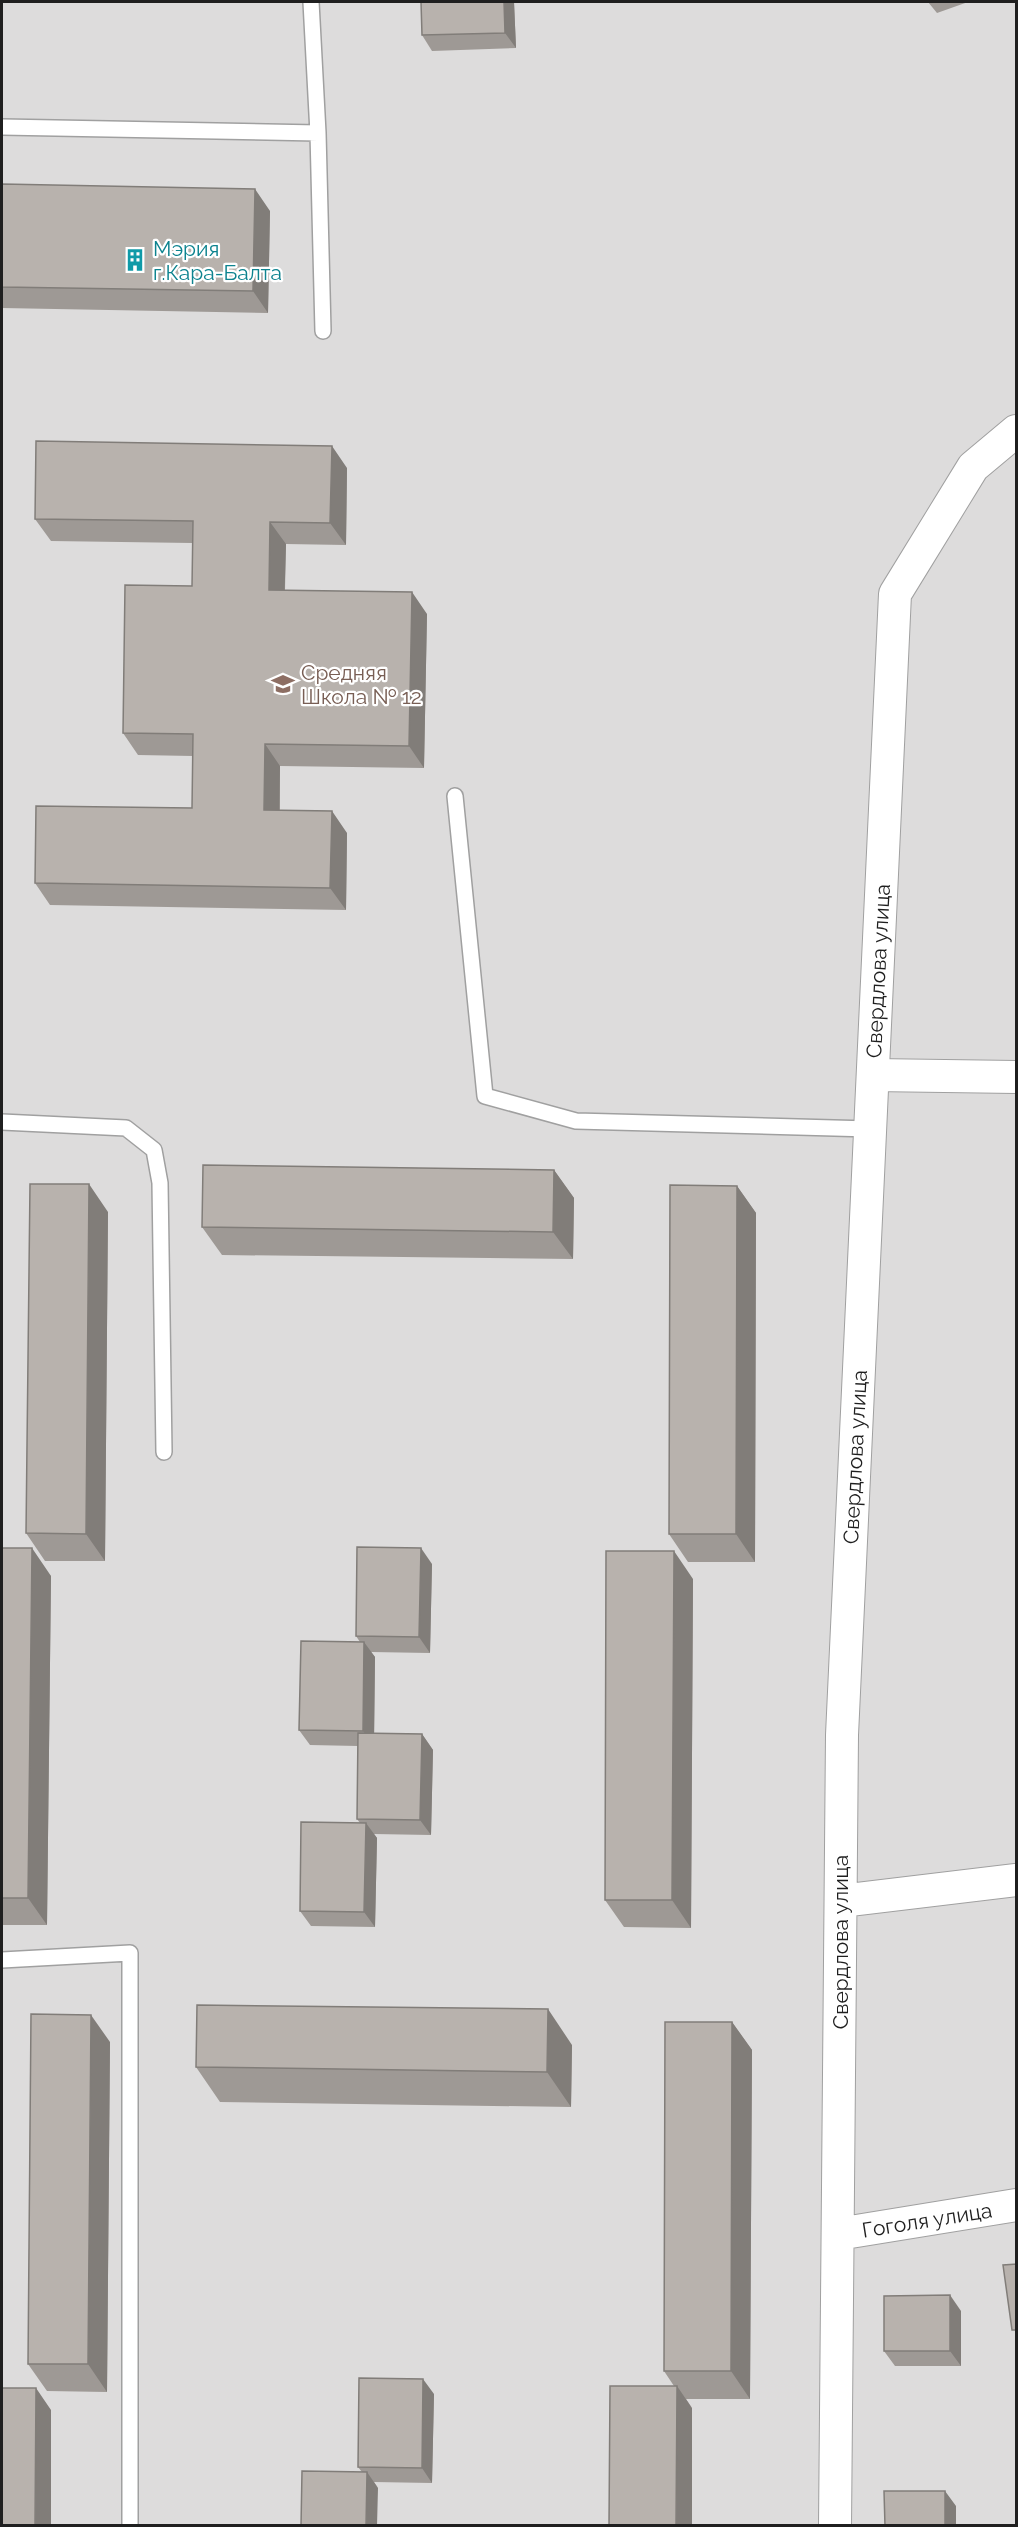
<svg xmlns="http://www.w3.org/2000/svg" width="1018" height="2527" viewBox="0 0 1018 2527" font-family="Raleway,sans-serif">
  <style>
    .residential { fill: #dddcdc }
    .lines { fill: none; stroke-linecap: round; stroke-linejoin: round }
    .service-casing { stroke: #a0a0a0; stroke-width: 18 }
    .minor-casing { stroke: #a0a0a0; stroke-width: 34 }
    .service { stroke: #fff; stroke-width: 15 }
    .minor { stroke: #fff; stroke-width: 32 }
    .wall { fill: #9e9995 }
    .shaded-wall { fill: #817d79 }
    .building { fill: #b8b2ad; stroke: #817d79; stroke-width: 1.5 }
    .labels { text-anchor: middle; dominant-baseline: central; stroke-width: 4.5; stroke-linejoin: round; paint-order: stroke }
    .culture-label { font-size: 21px; fill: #0d838f; stroke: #fff; text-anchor: start }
    .education-label { font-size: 21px; fill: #785e54; stroke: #fff; text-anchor: start }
    .street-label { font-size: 21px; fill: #1f1f1f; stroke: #fff }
  </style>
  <rect width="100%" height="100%" fill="#efede7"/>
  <path class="residential" d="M2,2H1016V2525L2,2526Z"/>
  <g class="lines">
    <g class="service-casing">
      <path id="service" d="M311,2L318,133L323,331
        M2,127L318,133
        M455,796L485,1096L576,1121L870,1129
        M2,1122L126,1128L154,1150L160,1183L164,1452
        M2,1960L130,1953V2526"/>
    </g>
    <g class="minor-casing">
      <path id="minor" d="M873,1075L1016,1077
        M841,1901L1016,1880
        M838,2234L1016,2205
        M835,2526L842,1735L895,594L973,467L1016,431"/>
    </g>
    <use href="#service" class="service"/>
    <use href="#minor" class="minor"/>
  </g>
  <path class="wall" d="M514,2L516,48L432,51L422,35Z
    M928,2H968L937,13Z
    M2,184L270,211L268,313L2,308Z
    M347,468L346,545L286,544L285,590L427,614L424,768L280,766V810L347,833L346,910L50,905L35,883L192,808L193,756L138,755L123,733L192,586V543L51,541L35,519Z
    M554,1170L574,1198L573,1259L222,1255L202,1227Z
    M737,1186L756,1213L755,1562H688L669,1534Z
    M108,1212L105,1561H45L26,1533Z
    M2,1548L51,1576L47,1925H2Z
    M432,1564L430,1653L371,1652L375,1657L374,1733L422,1734L433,1750L431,1835L374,1834L377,1838L375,1927L311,1926L300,1911L360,1823L357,1819L358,1746L310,1745L299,1730L360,1642L356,1636Z
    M693,1579L691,1928L624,1927L605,1900Z
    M732,2022L752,2050L750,2399H686L692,2408L674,2386L664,2371Z
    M110,2042L107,2392L47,2391L28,2364Z
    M572,2045L571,2107L220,2102L196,2067Z
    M961,2311V2366H895L884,2351Z
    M434,2394L432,2483L374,2482L378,2488L362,2472L358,2467Z"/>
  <path class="shaded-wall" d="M504,2H514L516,48L505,33Z
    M255,189L270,211L268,313L253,291Z
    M332,446L347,468L346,545L330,523Z
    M270,522L286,544L284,612L269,590Z
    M412,592L427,614L424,768L409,746Z
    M265,744L280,766L279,832L264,810Z
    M332,811L347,833L346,910L330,888Z
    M554,1170L574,1198L573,1259L553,1232Z
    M89,1184L108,1212L105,1561L86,1534Z
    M737,1186L756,1213L755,1562L736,1534Z
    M32,1548L51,1576L47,1925L28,1898Z
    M421,1548L432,1564L430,1653L419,1637Z
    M674,1551L693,1579L691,1928L672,1900Z
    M364,1642L375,1657L374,1746L363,1731Z
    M422,1734L433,1750L431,1835L420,1820Z
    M366,1823L377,1838L375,1927L364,1912Z
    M548,2009L572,2045L571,2107L547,2072Z
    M91,2015L110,2042L107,2392L88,2364Z
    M732,2022L752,2050L750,2399L731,2371Z
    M950,2295L961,2311V2366L950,2351Z
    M423,2379L434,2394L432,2483L422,2468Z
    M677,2386L692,2408V2526H676Z
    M36,2388L51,2410V2526H35Z
    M367,2472L378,2488L377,2526H366Z
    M945,2491L956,2506V2526H945Z"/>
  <path class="building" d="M421,2H504L505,33L422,35Z
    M2,184L255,189L253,291L2,287Z
    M36,441L332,446L330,523L270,522L269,590L412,592L409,746L265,744L264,810L332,811L330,888L35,883L36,806L192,808L193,734L123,733L125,585L192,586L193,521L35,519Z
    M203,1165L554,1170L553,1232L202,1227Z
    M30,1184H89L86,1534L26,1533Z
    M670,1185L737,1186L736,1534H669Z
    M357,1547L421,1548L419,1637L356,1636Z
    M2,1548H32L28,1898H2Z
    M606,1551H674L672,1900H605Z
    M301,1641L364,1642L363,1731L299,1730Z
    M358,1733L422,1734L420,1820L357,1819Z
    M301,1822L366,1823L364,1912L300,1911Z
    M197,2005L548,2009L547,2072L196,2067Z
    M31,2014L91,2015L88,2364H28Z
    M665,2022H732L731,2371H664Z
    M1017,2264V2330H1012L1003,2265Z
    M950,2295V2351H884V2296Z
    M359,2378L423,2379L422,2468L358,2467Z
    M610,2386H677L676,2526H609Z
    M2,2388H36L35,2526H2Z
    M302,2471L367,2472L366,2526H301Z
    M884,2491H945V2526H885Z"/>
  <defs>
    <g id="building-bare" transform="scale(1.8)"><path d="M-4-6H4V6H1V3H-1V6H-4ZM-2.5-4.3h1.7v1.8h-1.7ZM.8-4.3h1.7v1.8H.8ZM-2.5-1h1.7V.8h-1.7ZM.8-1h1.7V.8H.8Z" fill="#0f9aa8" stroke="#fff" stroke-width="2.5" paint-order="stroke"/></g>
    <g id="school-bare" transform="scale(1.8)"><path d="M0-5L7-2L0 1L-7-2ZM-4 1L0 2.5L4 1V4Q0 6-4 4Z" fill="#8d6e63" stroke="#fff" stroke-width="2.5" paint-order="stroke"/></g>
  </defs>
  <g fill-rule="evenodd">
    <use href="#building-bare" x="135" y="260"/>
    <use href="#school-bare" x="283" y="684"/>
  </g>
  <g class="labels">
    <g class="culture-label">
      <text x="153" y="248">Мэрия<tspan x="153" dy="24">г.Кара-Балта</tspan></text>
    </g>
    <g class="education-label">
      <text x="301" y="672">Средняя<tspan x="301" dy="24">Школа № 12</tspan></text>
    </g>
    <g class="street-label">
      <text transform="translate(878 971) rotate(-87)">Свердлова улица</text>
      <text transform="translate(855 1457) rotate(-87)">Свердлова улица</text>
      <text transform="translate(840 1942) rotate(-90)">Свердлова улица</text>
      <text transform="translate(927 2220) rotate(-9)">Гоголя улица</text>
    </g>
  </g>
  <rect width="1018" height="2527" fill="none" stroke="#1f1f1f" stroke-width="6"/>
</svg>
